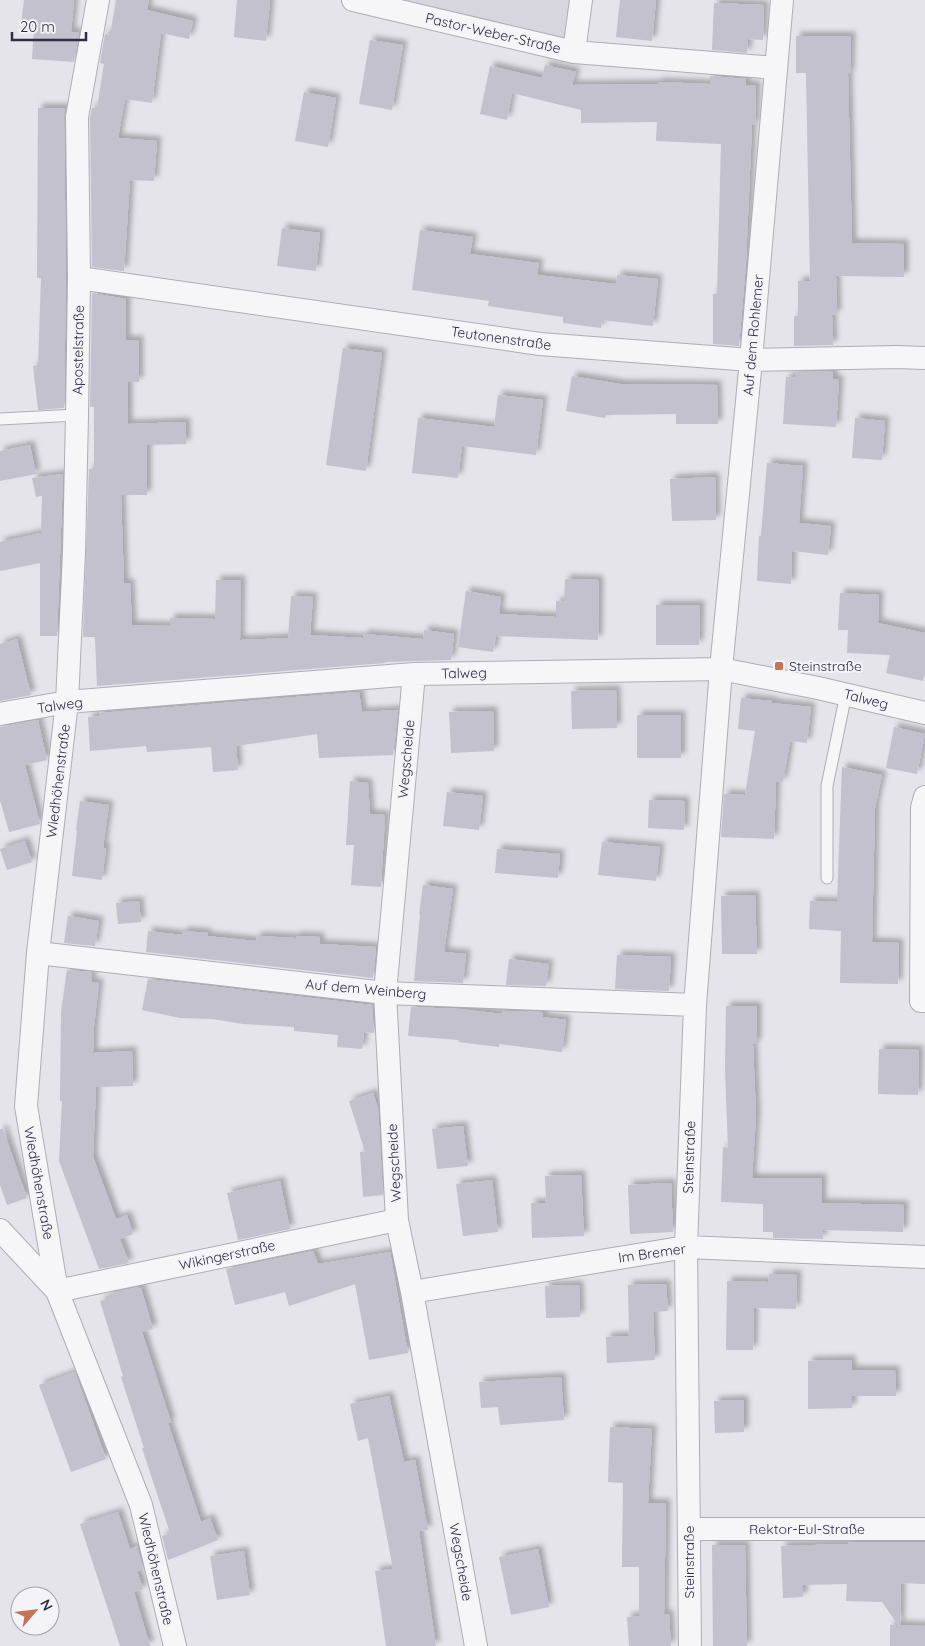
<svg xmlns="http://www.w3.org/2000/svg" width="925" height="1646" viewBox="0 0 925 1646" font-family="Quicksand,sans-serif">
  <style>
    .built { fill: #d7d6df }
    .building { fill: #c2c1cd; filter: url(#shadow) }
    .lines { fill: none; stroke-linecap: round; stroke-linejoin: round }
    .lane-casing { stroke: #adadb7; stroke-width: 13 }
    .street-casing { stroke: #adadb7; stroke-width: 24 }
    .lane { stroke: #f6f6f9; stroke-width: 11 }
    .street { stroke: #f6f6f9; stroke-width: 22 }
    .poi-dot { fill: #c37456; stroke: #f3f3f8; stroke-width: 2 }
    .labels { text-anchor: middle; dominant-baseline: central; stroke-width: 4; stroke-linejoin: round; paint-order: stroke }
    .street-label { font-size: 14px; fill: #2e2d41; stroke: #f3f3f8 }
    .poi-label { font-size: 14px; fill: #2e2d41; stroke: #f3f3f8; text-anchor: start }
  </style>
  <defs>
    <filter id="shadow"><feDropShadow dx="4.5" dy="-4.5" stdDeviation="2.5" flood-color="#0004"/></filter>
  </defs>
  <rect width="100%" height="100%" fill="#e4e4ea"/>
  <path class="built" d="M388,0H573L565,41Z"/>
  <path class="building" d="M24,0H74L71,32L79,33L74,62L32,59L34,26L21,25Z
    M116,0H149L147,10L193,21L189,39L161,33L152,103L125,99L118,138L157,141L154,181L130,180L124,271L92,267L90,118L92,108H97L104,64L100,63L105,34L110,35Z
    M237,0H270L266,41L234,37Z
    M620,0H656L652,41L616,37Z
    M714,3L764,5L763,40L748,39L747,53L712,50Z
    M796,36H851L850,74H848L852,243L904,244V277L836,276L837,314L832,315L833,345L794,346V316H798V281H810L806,73H796Z
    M370,40L403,45L392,110L359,104Z
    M545,65L576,72L572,85L658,84V82L710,84V76L746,79V85H756L755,125H752L746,262L739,346L713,344V294H717L721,144L656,141L657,122L581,123V110L512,93L507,120L480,114L490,66L542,78Z
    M304,92L336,98L328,147L295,141Z
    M38,108H65L64,117L66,278L64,408L38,410L33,366L38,365L41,278H37Z
    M282,228L320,233L316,271L277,266Z
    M420,230L473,237L470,254L539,263L537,275L616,284L617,275L658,279L653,326L602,320L601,328L563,323V317L488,306L489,301L412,290Z
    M92,293L126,299V340H139V382H128V424L186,422V444L147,445V495H121L124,583H130L132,625L170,626V618L215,619L216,580H241L240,640L288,638L291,596L313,597L310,635L363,638L364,634L423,639L424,630L454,634L451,660L385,662V663L97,686L95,637H83L89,469H94V407H90Z
    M343,348L382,353L366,471L326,465Z
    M833,371V379L839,380L836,427L783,424L786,377H795V372Z
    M572,376L620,384L717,385L718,424H676V414L606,415L605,418L566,411Z
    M498,395L543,400L536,455L462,446L458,478L412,473L418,418L494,427Z
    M855,418L885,421L882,460L852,458Z
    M30,445L36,474L0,481V451Z
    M767,463L803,466L799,523L831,526L828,555L792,551L791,584L757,581L759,536H761Z
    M63,474L57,636H40V563L0,571V542L41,533L42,496L36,497L32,478Z
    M715,477L716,520L672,521L670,479Z
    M565,579L599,580L598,640L496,636L493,652L458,647L466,591L501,597L499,614L556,617V601L564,602Z
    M840,593L879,595L878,623L925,633V671L923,681L886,673L890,655L847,653L848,630H838Z
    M656,605H700L699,645H656Z
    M17,639L31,695L0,701V644Z
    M616,690L617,728L572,729L571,691Z
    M359,692L362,712L398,710L393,755L319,758L317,734L236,746L238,770L213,772L211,747L147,752L146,746L90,751L88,717L99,716V713Z
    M741,698L772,701V703L811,707L807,743L790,741L783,782L776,781L774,839L721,837L724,794L745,795L755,731L738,729Z
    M493,711L494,751L451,753L449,712Z
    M637,715H681V758H637Z
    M38,720L47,760L25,765L40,824L9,832L0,800V727Z
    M894,727L925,734L917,774L886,768Z
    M842,767L882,775L875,808L872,942L899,943L898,984L840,983L841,931L809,929L810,901L837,902Z
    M350,781L368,783L370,814L385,815L381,887L351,885L354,845H346Z
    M447,792L483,796L479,830L443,826Z
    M649,800L685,801L684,830L648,828Z
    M80,801L109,805L103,848H106L102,880L72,876L77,831L76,830Z
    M25,841L32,862L7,870L0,849Z
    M602,842L660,847L656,881L598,875Z
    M497,849L560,854L558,878L495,873Z
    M423,885L453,889L444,952L466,954L463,983L414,981L420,914H419Z
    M755,895L757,954H722L721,896Z
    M139,901L141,922L118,924L116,903Z
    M68,916L99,921L95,946L64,943Z
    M148,931L182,935L183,931L208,933L207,936L256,941L257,936L296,938V936L320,937V944L376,947L373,978L146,952Z
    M617,955L671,957L669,991L615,989Z
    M509,959L549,964L546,986L506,985Z
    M67,970L92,972L91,982L99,983L94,1026L93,1053L132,1051L133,1086L96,1087L93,1157L116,1219L127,1215L133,1234L120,1239L129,1263L99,1269L59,1161L62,1101H60L61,1012Z
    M148,979L372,1005L374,1033L364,1032L362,1049L337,1047L338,1035L294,1031V1027L243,1024L212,1019L180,1018L142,1010Z
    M726,1006H757V1044H753L756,1116L752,1178H822V1203L904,1205L903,1232L823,1230V1239L773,1238V1232H763V1204L721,1202L723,1147L728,1148L725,1070Z
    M411,1007L460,1009L502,1014L503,1011L543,1012V1017L566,1020L562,1052L499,1044V1047L458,1042L459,1040L408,1036Z
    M879,1049L919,1050L918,1095L878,1094Z
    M373,1093L378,1108L383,1195L363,1197L360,1152H365L349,1101Z
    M463,1126L468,1166L437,1169L432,1129Z
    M0,1129H3L27,1198L7,1205L0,1185Z
    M581,1175L584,1236L532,1238L531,1203H546L545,1176Z
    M492,1180L498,1232L463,1236L456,1184Z
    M280,1181L290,1229L238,1240L227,1193Z
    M671,1183L673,1232L630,1234L628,1185Z
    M313,1251L318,1264L390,1252L408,1353L369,1360L355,1284L289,1306L285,1292L235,1305L226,1269Z
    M769,1274L797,1275L796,1309L754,1308L753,1350H726L727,1281L768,1282Z
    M666,1284L668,1311L653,1312L655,1360L607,1363L606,1337L629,1336L628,1285Z
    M579,1285L580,1317L546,1318L545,1286Z
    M138,1287L139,1289L141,1288L153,1329L142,1332L171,1422L168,1423L201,1522L210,1518L218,1540L168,1560L162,1536L170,1533L142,1448H144L121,1377L123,1376L100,1301L110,1298L108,1294Z
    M851,1360L852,1370H895L896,1396H852V1408L808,1409V1361Z
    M75,1372L106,1459L71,1472L39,1385Z
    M561,1377L564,1420L500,1425L498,1407L481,1408L479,1382Z
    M389,1396L404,1462L415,1460L428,1530L419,1531L436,1646H386L375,1571L393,1569L368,1438L358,1441L350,1404Z
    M744,1400V1432L715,1433L714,1401Z
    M610,1427L652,1429L648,1503H666L664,1615L669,1614L671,1646H629L627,1617L639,1616V1567H622L623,1483L608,1482Z
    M118,1512L130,1549L137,1546L143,1569L137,1571L143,1589L134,1592L150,1646H120L80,1524Z
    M848,1542H925V1584L901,1583L900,1625L925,1626V1646H890V1625H898L882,1602L846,1601L847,1584L803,1585V1597L783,1598L781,1546L848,1544Z
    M712,1545H745L747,1646H713Z
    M538,1549L549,1607L511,1615L499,1557Z
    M244,1551L250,1595L217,1600L210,1556Z"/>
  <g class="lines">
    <g class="lane-casing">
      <path id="lane" d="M0,419L77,415
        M827,878V786L846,694"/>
    </g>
    <g class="street-casing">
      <path id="street" d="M98,0L77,117L79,278L77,415L74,553L67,702L38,953L26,1106L57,1291L141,1505L175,1646
        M353,0L574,52L776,68
        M574,52L581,0
        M79,278L540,344L751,360L896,357L925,358
        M414,674L385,993L397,1220L412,1292L476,1646
        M0,714L67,702L414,674L721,669L818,688L925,713
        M925,797L922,808L921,1001H925
        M38,953L385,993L695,1005
        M0,1230L57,1291L397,1220
        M412,1292L686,1247L925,1257
        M689,1529H925
        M690,1646L686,1247L695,1005L721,669L751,360L782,0"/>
    </g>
    <use href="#lane" class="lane"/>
    <use href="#street" class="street"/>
  </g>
  <rect class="poi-dot" x="774" y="661" width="10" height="10" rx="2.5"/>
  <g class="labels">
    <g class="street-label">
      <text transform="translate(493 33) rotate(13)">Pastor-Weber-Straße</text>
      <text transform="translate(753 335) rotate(-85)">Auf dem Rohlemer</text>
      <text transform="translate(501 338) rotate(8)">Teutonenstraße</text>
      <text transform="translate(78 350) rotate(-89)">Apostelstraße</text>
      <text transform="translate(464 673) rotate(-1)">Talweg</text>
      <text transform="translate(866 699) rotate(14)">Talweg</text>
      <text transform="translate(60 705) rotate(-8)">Talweg</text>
      <text transform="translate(406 759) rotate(-85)">Wegscheide</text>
      <text transform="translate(58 781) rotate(-83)">Wiedhöhenstraße</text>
      <text transform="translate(366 989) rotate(5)">Auf dem Weinberg</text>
      <text transform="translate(689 1157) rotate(-88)">Steinstraße</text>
      <text transform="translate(394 1163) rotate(-93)">Wegscheide</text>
      <text transform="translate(39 1183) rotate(80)">Wiedhöhenstraße</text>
      <text transform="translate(652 1253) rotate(-8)">Im Bremer</text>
      <text transform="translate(227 1255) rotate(-12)">Wikingerstraße</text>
      <text x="807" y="1529">Rektor-Eul-Straße</text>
      <text transform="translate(461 1562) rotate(80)">Wegscheide</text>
      <text transform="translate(689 1562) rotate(-90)">Steinstraße</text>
      <text transform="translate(156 1569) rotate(77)">Wiedhöhenstraße</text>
    </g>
    <g class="poi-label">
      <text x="789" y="666">Steinstraße</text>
    </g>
  </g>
  <g transform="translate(35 1611) rotate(62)"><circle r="24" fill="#f3f3f8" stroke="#a4a4af"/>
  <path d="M0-4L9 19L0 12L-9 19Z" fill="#c37456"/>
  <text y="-8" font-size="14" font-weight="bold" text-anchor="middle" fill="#2e2d41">N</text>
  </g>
  <path d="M12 32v8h74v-8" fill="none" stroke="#2e2d41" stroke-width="2.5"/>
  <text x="20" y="32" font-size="15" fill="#2e2d41" stroke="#f3f3f8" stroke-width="4" paint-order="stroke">20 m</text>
</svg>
